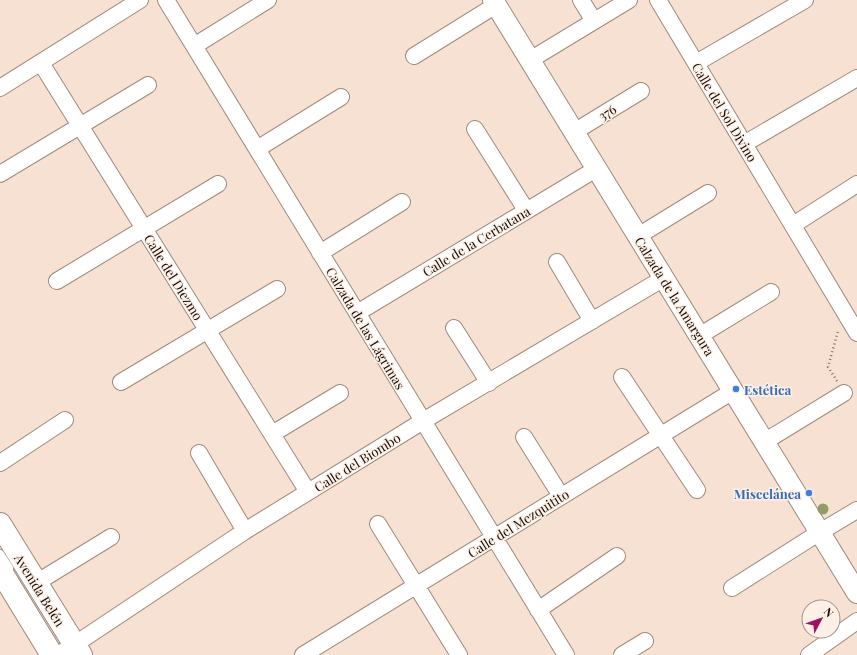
<svg xmlns="http://www.w3.org/2000/svg" width="857" height="655" viewBox="0 0 857 655" font-family="'Playfair Display',serif">
  <style>
    .lines { fill: none; stroke-linecap: round; stroke-linejoin: round }
    .service-casing { stroke: #9e8a7c; stroke-width: 10 }
    .minor-casing { stroke: #9e8a7c; stroke-width: 18 }
    .tertiary-casing { stroke: #9e8a7c; stroke-width: 22 }
    .secondary-casing { stroke: #9e8a7c; stroke-width: 24 }
    .path { stroke: #7e7066; stroke-width: 2.5; stroke-dasharray: 1 3; stroke-linecap: butt }
    .service { stroke: #fff; stroke-width: 8 }
    .minor { stroke: #fff; stroke-width: 16 }
    .tertiary { stroke: #fff; stroke-width: 20 }
    .secondary { stroke: #fff; stroke-width: 22 }
    .tree { fill: #939b69 }
    .shop-dot { fill: #3f7fe0; stroke: #fef0e7; stroke-width: 1.5 }
    .labels { text-anchor: middle; dominant-baseline: central; stroke-width: 3; stroke-linejoin: round; paint-order: stroke }
    .street-label { font-size: 13px; fill: #130c07; stroke: #fef0e7 }
    .shop-label { font-size: 13px; font-weight: bold; fill: #366cbe; stroke: #fef0e7; text-anchor: start }
  </style>
  <rect width="100%" height="100%" fill="#f7e1d2"/>
  <g class="lines">
    <g class="service-casing">
      <path id="service" d="M0,554L9,568"/>
    </g>
    <g class="minor-casing">
      <path id="minor" d="M166,0L566,655
        M581,0L594,21
        M658,0L857,333
        M194,46L268,0
        M414,56L496,5
        M530,60L629,0
        M41,63L308,492
        M696,63L805,0
        M0,88L140,0
        M475,129L526,210
        M574,132L641,91
        M744,144L857,78
        M257,149L341,97
        M0,174L148,85
        M793,225L857,184
        M638,236L708,193
        M320,253L402,202
        M557,262L592,321
        M57,281L218,184
        M357,313L596,169
        M454,328L489,383
        M699,336L771,292
        M622,377L697,490
        M121,382L277,289
        M272,434L340,393
        M524,437L561,496
        M764,442L844,393
        M199,453L245,531
        M0,463L65,420
        M378,524L459,655
        M36,583L111,537
        M732,588L820,532L857,510
        M538,610L617,556
        M57,655L68,649L245,531L423,421L664,278
        M303,655L733,391
        M622,655L645,641
        M809,655L857,621"/>
    </g>
    <g class="tertiary-casing">
      <path id="tertiary" d="M493,0L857,593"/>
    </g>
    <g class="secondary-casing">
      <path id="secondary" d="M0,524L81,655
        M0,570L52,655"/>
    </g>
    <path class="path" d="M837,381L828,367L838,331"/>
    <use href="#service" class="service"/>
    <use href="#minor" class="minor"/>
    <use href="#tertiary" class="tertiary"/>
    <use href="#secondary" class="secondary"/>
  </g>
  <circle class="tree" cx="823" cy="509" r="5.5"/>
  <g class="shop-dot">
    <circle cx="736" cy="389" r="4"/>
    <circle cx="809" cy="493" r="4"/>
  </g>
  <g class="labels">
    <g class="street-label">
      <text transform="translate(607 112) rotate(-31)">376</text>
      <text transform="translate(725 112) rotate(59)">Calle del Sol Divino</text>
      <text transform="translate(476 241) rotate(-31)">Calle de la Cerbatana</text>
      <text transform="translate(174 277) rotate(58)">Calle del Diezmo</text>
      <text transform="translate(675 296) rotate(58)">Calzada de la Amargura</text>
      <text transform="translate(366 328) rotate(59)">Calzada de las Lágrimas</text>
      <text transform="translate(357 462) rotate(-32)">Calle del Biombo</text>
      <text transform="translate(518 523) rotate(-32)">Calle del Mezquitito</text>
      <text transform="translate(40 590) rotate(58)">Avenida Belén</text>
    </g>
    <g class="shop-label">
      <text x="744" y="389">Estética</text>
      <text x="801" y="493" text-anchor="end">Miscelánea</text>
    </g>
  </g>
  <g transform="translate(821 619) rotate(49)"><circle r="19" fill="#fef0e7" stroke="#a0958d"/>
  <path d="M0-3L7 15L0 10L-7 15Z" fill="#9d115f"/>
  <text y="-6" font-size="11" font-weight="bold" text-anchor="middle" fill="#130c07">N</text>
  </g>
</svg>
